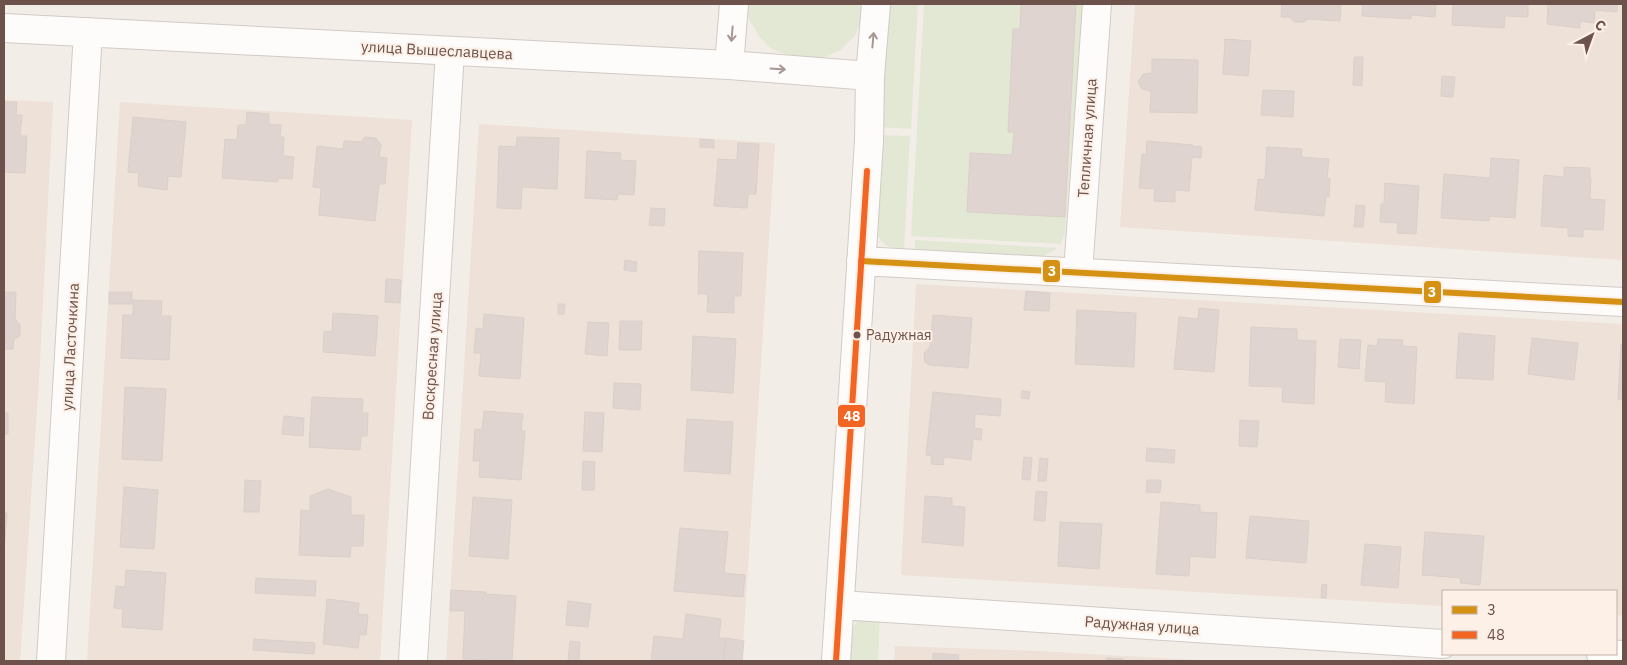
<svg xmlns="http://www.w3.org/2000/svg" width="1627" height="665" viewBox="0 0 1627 665" font-family="'IBM Plex Sans',sans-serif">
  <style>
    .residential { fill: #eee1d7 }
    .green { fill: #e2e8d3 }
    .building { fill: #dfd4d0; stroke: #dbcfca }
    .lines { fill: none; stroke-linecap: round; stroke-linejoin: round }
    .minor-casing { stroke: #d2cac6; stroke-width: 30 }
    .minor { stroke: #fdfcfb; stroke-width: 28 }
    .bus-1-casing { stroke: #fdf0e7; stroke-width: 10 }
    .bus-2-casing { stroke: #fdf0e7; stroke-width: 10 }
    .bus-1 { stroke: #d49113; stroke-width: 6 }
    .bus-2 { stroke: #f26522; stroke-width: 6 }
    .oneway { stroke: #a79691 }
    .bus-dot { fill: #6d524b; stroke: #fdf0e7; stroke-width: 2 }
    .labels { text-anchor: middle; dominant-baseline: central; stroke-width: 4; stroke-linejoin: round; paint-order: stroke }
    .bus-label { font-size: 14px; fill: #6d524b; stroke: #fdf0e7; text-anchor: start }
    .street-label { font-size: 15px; fill: #6d524b; stroke: #fdf0e7 }
    .line-badge { stroke: #fdf0e7; stroke-width: 2 }
    .badge-label { font-size: 14px; text-anchor: middle; font-weight: bold; fill: #fff }
  </style>
  <rect width="100%" height="100%" fill="#f3ede7"/>
  <path class="residential" d="M1135,4H1623V260L1120,227Z
    M4,100L53,102L39,380L20,661H4Z
    M120,102L412,120L380,661H87Z
    M479,124L775,143L742,661H446Z
    M916,284L1623,324V616L1616,615V591H1443V606L901,575Z
    M895,646L1038,651L1212,661H894Z"/>
  <path class="green" d="M746,4H863L862,18L855,36L839,51L819,59L790,56L770,48L759,36L749,19Z
    M885,4H918L911,129L879,127Z
    M924,4H1083L1065,232L1061,244L911,236Z
    M878,135L910,136L904,250C891,249 882,245 876,233Z
    M915,240L1058,248L1043,256L915,250Z
    M880,615L878,661H847C848,647 846,629 860,620C865,617 874,616 880,615Z"/>
  <path class="building" d="M1015,4H1076L1065,217L967,212L970,153L1012,155L1014,132H1008L1013,29H1020L1021,4Z
    M1282,4H1341L1340,21L1308,19L1304,22H1295L1289,17H1281Z
    M1363,4H1436L1435,17L1411,15V19L1362,16Z
    M1453,4H1528V17L1505,16L1504,28L1452,25Z
    M1548,4H1617V12L1595,10L1594,23L1580,21V28L1547,24Z
    M1225,39L1251,41L1248,76L1223,74Z
    M1354,57H1363L1362,86L1353,85Z
    M1152,59L1198,60L1197,113L1150,112L1151,91L1142,89L1138,82L1143,74L1152,73Z
    M1442,76L1455,77L1453,97L1441,96Z
    M1263,90L1294,91L1293,117L1261,115Z
    M4,102H17L16,115H22L20,136H27L25,173L4,172Z
    M247,112L269,114V124L281,125L280,137H284L283,156L294,157L292,179L278,178V182L222,178L225,139L237,140L238,125H246Z
    M133,117L186,122L181,177L168,176L167,190L138,186L139,173L128,172Z
    M365,137L376,138L381,145L379,157L387,158L385,184H379L375,221L319,215L321,188L313,187L317,146L343,149L344,141L361,142Z
    M517,137L559,138L557,189L522,187L521,209L497,208L499,146L516,147Z
    M700,139L714,140V148L700,147Z
    M1147,141L1193,145L1192,146L1202,147L1201,158L1192,157L1189,191L1175,190V202L1154,201L1155,189L1139,188L1142,154L1146,155Z
    M738,143L759,144L756,194H748L747,208L714,206L718,159L737,160Z
    M1267,147L1302,149L1301,157L1329,159L1327,178L1330,179L1329,197L1326,196L1324,216L1255,210L1258,179L1265,180Z
    M587,151L621,153L620,160L636,161L634,195L618,194L617,200L585,198Z
    M1491,158L1519,160L1515,218L1490,216L1489,221L1441,218L1444,174L1490,178Z
    M1564,167L1590,168V178H1591L1590,199L1605,200L1603,230L1583,229V237L1568,236V228L1541,226L1544,175L1564,177Z
    M1385,183L1419,186L1416,234L1397,233L1398,223L1380,222L1381,204H1384Z
    M1356,205L1365,206L1363,227H1354Z
    M651,208L665,209L664,226L649,225Z
    M699,251L743,253L741,296H734V313L707,312L708,294H698Z
    M625,260L637,262L636,272L624,270Z
    M386,279L401,280L400,303L385,302Z
    M1026,291L1050,293L1049,311L1024,310Z
    M4,292H16L15,319L20,324V336L14,339L13,349H4Z
    M109,292H132V304H109Z
    M133,300L162,301L161,316H171L169,360L121,358L123,315H133Z
    M558,304H565L564,314H558Z
    M1199,308L1219,310L1214,372L1174,369L1179,317L1198,319Z
    M1077,310L1136,313L1134,367L1075,364Z
    M333,313L378,316L375,356L323,352L324,331L332,332Z
    M484,314L524,318L520,379L479,376L481,353H474L476,328L483,329Z
    M933,315L972,318L968,368L929,365L925,362L924,353L930,347Z
    M620,321H642L641,350H619Z
    M588,322L609,323L607,356L585,354Z
    M1251,327L1297,329V340L1316,341L1314,404L1282,402L1283,387L1249,386Z
    M1459,333L1495,336L1493,380L1456,378Z
    M693,336L736,339L733,393L691,390Z
    M1532,338L1578,343L1574,380L1528,374Z
    M1340,339L1361,340L1359,369L1338,367Z
    M1378,339L1403,340L1402,346L1417,347L1414,404L1385,402L1386,382L1365,381L1368,345L1377,346Z
    M1621,344H1623V400L1618,399Z
    M614,383L641,384L640,410L613,408Z
    M125,387L166,389L162,461L122,459Z
    M1022,391L1030,392L1029,399L1021,398Z
    M933,392L1001,399L1000,416L975,414L974,428L982,429L981,440L973,439L971,460L944,457L943,465L931,464L932,456L926,455Z
    M312,397L363,399L362,413H368L367,436H361L360,450L309,447Z
    M484,411L523,414L521,431H525L521,480L479,477L480,461H473L475,429L482,430Z
    M585,412L604,413L602,452L583,451Z
    M4,413H8V434H4Z
    M284,416L304,418L303,436L282,434Z
    M687,419L733,422L730,474L684,471Z
    M1240,420L1259,421L1257,447L1239,446Z
    M1147,448L1175,450L1174,463L1146,461Z
    M1024,457L1032,458L1030,480L1022,479Z
    M1040,458L1048,459L1046,481H1038Z
    M583,461L595,462L594,490H582Z
    M245,480L261,481L259,512H244Z
    M1147,480H1161L1160,493L1146,492Z
    M124,487L158,490L154,549L120,547Z
    M328,489L351,497V515H364L363,546H351L350,557L299,555L301,510L310,511V496Z
    M1036,491L1047,492L1045,521L1034,520Z
    M925,496L952,498V506L965,507L963,546L922,542Z
    M473,497L512,500L508,559L469,556Z
    M1161,502L1200,505V512L1217,513L1215,558L1190,556L1189,576L1156,574Z
    M4,513H7L4,554Z
    M1250,516L1309,521L1306,563L1246,558Z
    M1060,522L1102,524L1099,569L1058,566Z
    M680,528L728,532L724,573L745,575L743,597L674,591Z
    M1425,532L1484,536L1480,585L1460,583L1461,578L1422,575Z
    M1365,544L1401,547L1398,588L1361,585Z
    M126,570L166,573L162,630L122,627L123,609L114,608L116,586L125,587Z
    M256,578L316,581L315,596L255,593Z
    M1322,584L1327,585L1326,598H1321Z
    M451,590L486,592V594L516,596L512,661L463,659L465,611H450Z
    M327,599L359,603L358,614L368,615L366,635L360,634L358,648L323,644Z
    M568,601L591,604L588,627L566,625Z
    M686,614L721,619L719,638H726L723,661H651L654,636L683,639Z
    M726,638L744,641L742,661H723Z
    M254,639L315,643L314,654L253,650Z
    M570,641L580,642L579,661H568Z
    M933,653L959,655L958,661H933Z
    M1107,658L1123,659V661H1106Z"/>
  <g class="lines">
    <g class="minor-casing">
      <path id="minor" d="M4,28L729,65L870,76
        M729,65L734,4
        M861,261L1623,302
        M1078,272L1097,4
        M840,605L1443,644
        M1601,654L1623,655
        M51,661L88,32
        M413,661L450,51
        M836,661L869,141L870,76L876,4"/>
    </g>
    <use href="#minor" class="minor"/>
    <g class="bus-1-casing">
      <path id="bus-1" d="M861,261L1623,302"/>
    </g>
    <g class="bus-2-casing">
      <path id="bus-2" d="M836,661L867,171"/>
    </g>
    <use href="#bus-1" class="bus-1"/>
    <use href="#bus-2" class="bus-2"/>
  </g>
  <defs><path id="oneway-shaft" d="M-6 0H5M1.5-3L5.5 0L1.5 3" fill="none" stroke-width="1.6" stroke-linecap="round" stroke-linejoin="round" transform="scale(1.25)"/></defs>
  <g class="oneway">
    <use href="#oneway-shaft" transform="translate(732 34) rotate(95)"/>
    <use href="#oneway-shaft" transform="translate(873 40) rotate(-85)"/>
    <use href="#oneway-shaft" transform="translate(778 69) rotate(4)"/>
  </g>
  <circle class="bus-dot" cx="857" cy="335" r="4.5"/>
  <g class="labels">
    <g class="bus-label">
      <text x="866" y="335">Радужная</text>
    </g>
    <g class="street-label">
      <text transform="translate(437 50) rotate(3)">улица Вышеславцева</text>
      <text transform="translate(1087 138) rotate(-86)">Тепличная улица</text>
      <text transform="translate(70 347) rotate(-87)">улица Ласточкина</text>
      <text transform="translate(432 356) rotate(-86)">Воскресная улица</text>
      <text transform="translate(1142 625) rotate(4)">Радужная улица</text>
    </g>
  </g>
  <g class="line-badge">
    <rect x="1042" y="259" width="19" height="24" rx="5" fill="#d49113"/>
    <rect x="1423" y="280" width="19" height="24" rx="5" fill="#d49113"/>
    <rect x="837" y="404" width="29" height="24" rx="5" fill="#f26522"/>
  </g>
  <g class="badge-label">
    <text x="1052" y="276">3</text>
    <text x="1432" y="297">3</text>
    <text x="852" y="421">48</text>
  </g>
  <rect width="1627" height="665" fill="none" stroke="#6d524b" stroke-width="10"/>
  <rect x="1442" y="590" width="175" height="65" fill="#fdf0e7" stroke="#c3b1a9"/>
  <rect x="1452" y="606" width="25" height="8" fill="#d49113" stroke="#c3b1a9"/>
  <text x="1487" y="615" font-size="15" fill="#6d524b">3</text>
  <rect x="1452" y="631" width="25" height="8" fill="#f26522" stroke="#c3b1a9"/>
  <text x="1487" y="640" font-size="15" fill="#6d524b">48</text>
  <g transform="translate(1592 35) rotate(41)" stroke="#fdf0e7" stroke-width="4" paint-order="stroke">
  <path d="M0-4L9 19L0 12L-9 19Z" fill="#6d524b"/>
  <text y="-8" font-size="14" font-weight="bold" text-anchor="middle" fill="#6d524b">С</text>
  </g>
</svg>
